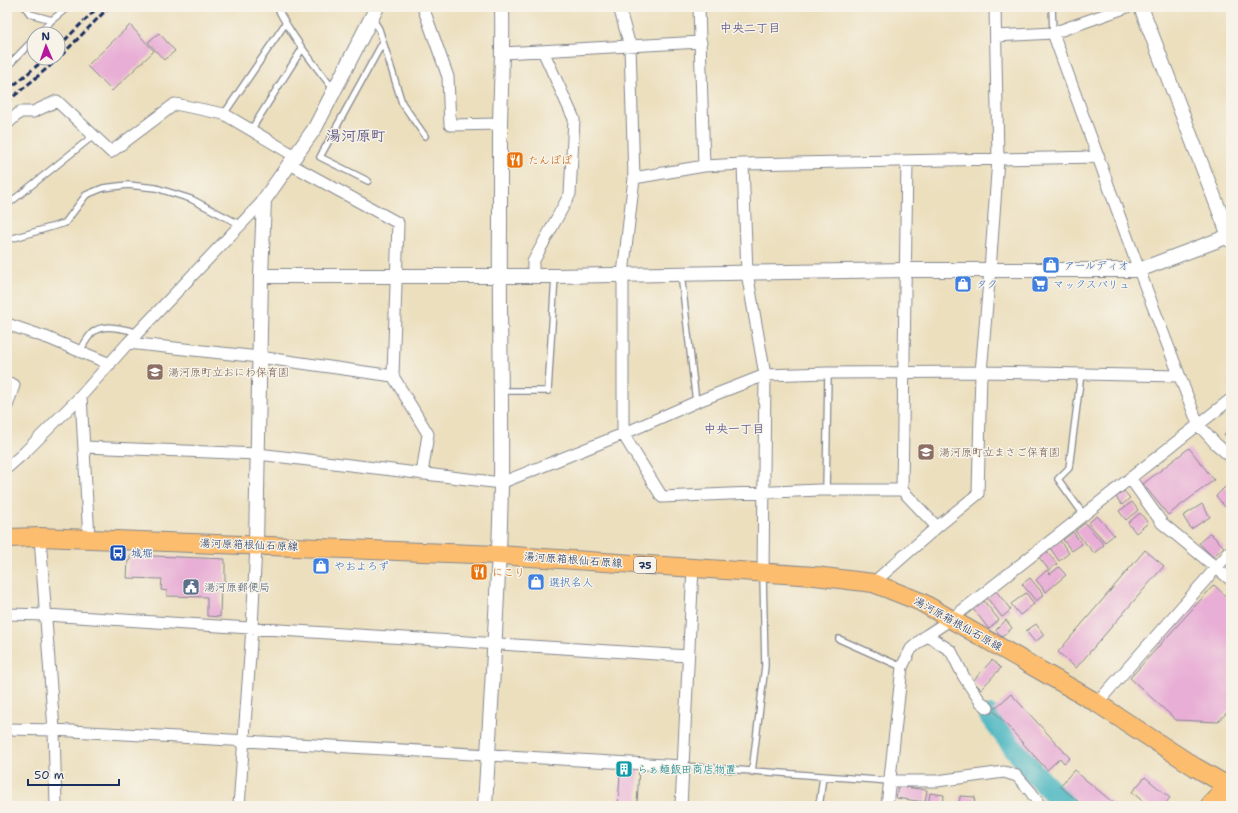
<svg xmlns="http://www.w3.org/2000/svg" width="1238" height="813" viewBox="0 0 1238 813" font-family="'Shantell Sans','Klee One',sans-serif">
  <style>
    .lines { fill: none; stroke-linecap: round; stroke-linejoin: round }
    .river { stroke: #45b4bf; stroke-width: 22 }
    .building { fill: #e8aed5 }
    .service-casing { stroke: #84878e; stroke-width: 8 }
    .minor-casing { stroke: #84878e; stroke-width: 13 }
    .tertiary-casing { stroke: #84878e; stroke-width: 16 }
    .primary-casing { stroke: #84878e; stroke-width: 20 }
    .trunk-casing { stroke: #84878e; stroke-width: 21 }
    .service { stroke: #fff; stroke-width: 5.5 }
    .minor { stroke: #fff; stroke-width: 11 }
    .tertiary { stroke: #fff; stroke-width: 14 }
    .primary { stroke: #fcbd6e; stroke-width: 18 }
    .trunk { stroke: #fcbd6e; stroke-width: 19 }
    .rail { stroke: #1b2f5e; stroke-width: 3; stroke-dasharray: 6 3; stroke-linecap: butt }
    .labels { text-anchor: middle; dominant-baseline: central; stroke-width: 3; stroke-linejoin: round; paint-order: stroke }
    .shield { fill: #f7f3e8; stroke: #5d6a87; stroke-width: 1 }
    .shield-label { font-size: 10px; font-weight: bold; fill: #1b2f5e }
    .food-label { font-size: 11px; fill: #c56008; stroke: #f7f3e8; text-anchor: start }
    .shop-label { font-size: 11px; fill: #366cbe; stroke: #f7f3e8; text-anchor: start }
    .education-label { font-size: 11px; fill: #785e54; stroke: #f7f3e8; text-anchor: start }
    .street-label { font-size: 11px; fill: #1b2f5e; stroke: #f7f3e8 }
    .transit-label { font-size: 11px; fill: #164399; stroke: #f7f3e8; text-anchor: start }
    .service-label { font-size: 11px; fill: #4e5e75; stroke: #f7f3e8; text-anchor: start }
    .culture-label { font-size: 11px; fill: #0d838f; stroke: #f7f3e8; text-anchor: start }
    .neighbourhood-label { font-size: 12px; font-weight: bold; fill: #635b88; stroke: #f7f3e8 }
    .district-label { font-size: 15px; font-weight: bold; fill: #635b88; stroke: #f7f3e8 }
  </style>
  <rect width="100%" height="100%" fill="#f7f3e8"/>
  <filter id="ink" filterUnits="userSpaceOnUse"><feTurbulence type="fractalNoise" baseFrequency=".025" numOctaves="2"/><feDisplacementMap in="SourceGraphic" scale="8" xChannelSelector="R" yChannelSelector="G"/><feConvolveMatrix kernelMatrix="1 2 1 2 8 2 1 2 1" color-interpolation-filters="sRGB"/></filter>
  <filter id="wash" filterUnits="userSpaceOnUse"><feTurbulence type="fractalNoise" baseFrequency=".012" numOctaves="4" result="noise"/><feDisplacementMap in="SourceGraphic" scale="16" xChannelSelector="R" yChannelSelector="G"/><feGaussianBlur stdDeviation="0.9" result="paint"/><feColorMatrix in="noise" values="0 0 0 0 0 0 0 0 0 0 0 0 0 0 0 0 0 1.4 0 .05"/><feComposite in="paint" operator="in"/></filter>
  <g filter="url(#wash)">
    <rect width="100%" height="100%" fill="#ecdfbe"/>
    <g class="lines">
      <path class="river" d="M990,716L1033,772L1066,806"/>
    </g>
    <g id="blocks">
      <path class="building" d="M130,25L154,51L112,91L87,66Z
        M159,33L175,51L164,60L148,42Z
        M1231,430V443L1224,434Z
        M1189,448L1214,480L1168,515L1143,484Z
        M1225,487L1231,494V501L1225,507L1216,496Z
        M1124,491L1130,498L1122,505L1116,497Z
        M1132,502L1138,510L1126,520L1119,511Z
        M1202,504L1210,517L1191,529L1183,516Z
        M1140,513L1148,523L1136,533L1128,523Z
        M1097,516L1114,535L1105,542L1088,523Z
        M1085,523L1104,545L1094,553L1075,531Z
        M1073,532L1082,544L1072,551L1063,540Z
        M1210,533L1224,547L1213,557L1199,543Z
        M1060,541L1069,553L1059,561L1050,548Z
        M1045,549L1057,564L1049,570L1037,555Z
        M1145,550L1164,566L1076,668L1058,652Z
        M130,555L225,559V583H221L220,617L207,616V597L167,596V591L161,590L162,579L127,578L128,561L130,560Z
        M1059,567L1066,575L1046,592L1036,580L1047,570L1050,574Z
        M1030,578L1044,595L1036,601L1022,584Z
        M1214,585L1231,601V708L1218,722L1176,720L1130,678Z
        M996,591L1011,610L1002,617L987,598Z
        M1026,593L1034,604L1020,615L1011,604Z
        M984,601L999,620L989,629L973,609Z
        M1006,620L1012,628L1002,637L996,630Z
        M1036,624L1044,635L1035,642L1026,631Z
        M992,660L1001,668L981,689L973,681Z
        M1011,694L1070,758L1064,763L1060,758L1047,770L993,710Z
        M622,765H627V773H621Z
        M628,765L639,766L637,806H618L620,774L628,775Z
        M1074,770L1117,806H1083L1060,786Z
        M1145,777L1170,798L1163,806H1148L1132,792Z
        M898,786L927,790L925,802L896,798Z
        M930,793L944,795L943,806H928Z
        M960,796L975,797L974,806H959Z"/>
    </g>
  </g>
  <g filter="url(#ink)">
    <use href="#blocks" fill-opacity="0" stroke="#84878e" stroke-width="1"/>
    <g class="lines">
      <g class="service-casing">
        <path id="service" d="M25,7L30,14L52,20
          M277,7C292,37 313,63 334,90
          M1052,7L1053,33
          M372,18L379,29L402,103L425,136
          M38,34L52,20L68,7
          M7,67L34,39
          M224,114L285,24
          M251,130L302,49
          M368,181L320,157L383,42
          M7,205L93,136
          M7,240L65,223L86,195L103,188L128,185L156,188L191,199L241,225
          M681,274L696,402
          M80,351C83,346 87,338 92,333C104,322 124,330 138,332
          M1081,374L1069,468L1058,479L1084,515
          M502,391H548L555,276
          M826,491L828,373
          M839,639L902,667
          M683,766L890,781
          M752,772L765,666L763,575
          M816,806L820,800L823,776"/>
      </g>
      <g class="minor-casing">
        <path id="minor" d="M423,7L448,77L450,125L500,124
          M619,7L630,46L634,178L623,274V434L662,497L819,490H902L937,527
          M699,7L704,166L743,164L1099,157
          M1053,33L1139,270L1198,424L1216,444L1231,457
          M996,36L1053,33L1127,7
          M503,53L701,42
          M7,124L20,112H33L57,101L111,152L175,104L224,114L295,156
          M290,164L398,223L393,376L428,434L422,474
          M743,164L747,273L765,375L763,573
          M634,178L704,166
          M533,275V262L570,194L574,119L543,51
          M7,324L48,338L110,364
          M128,343L259,357L393,376
          M7,382L14,385L7,406
          M81,396L89,539
          M84,447L258,454L501,483L623,434L696,402L765,375L828,373L981,372L1179,376
          M7,468L25,452L81,396L128,343L264,200
          M1130,478L1162,523L1231,580
          M902,490L907,161
          M40,537L54,730L56,806
          M873,583L937,527L978,494L981,372L990,270L998,159L995,7
          M7,614L46,615L688,656
          M927,635L951,651L964,677L980,701L988,708
          M1097,703L1231,551
          M7,729L54,730L683,766
          M890,781H937L1004,772L1017,776L1031,792L1040,806
          M239,806L252,628L256,545
          M681,806L693,568
          M887,806L902,667L911,649L927,635L950,620L1231,399"/>
      </g>
      <g class="tertiary-casing">
        <path id="tertiary" d="M1141,7L1231,241
          M261,276H555L906,270H1139L1229,236
          M256,545L261,276L264,200L315,128L377,7
          M485,806C491,699 499,592 501,485C502,399 499,314 500,228C500,193 500,158 500,123C501,85 503,46 502,7"/>
      </g>
      <g class="primary-casing">
        <path id="primary" d="M7,538L40,537L499,555L815,576L873,583L921,602L1097,703L1195,767L1228,786"/>
      </g>
      <g class="trunk-casing">
        <path id="trunk" d="M1210,806L1231,782"/>
      </g>
      <use href="#service" class="service"/>
      <use href="#minor" class="minor"/>
      <use href="#tertiary" class="tertiary"/>
      <use href="#primary" class="primary"/>
      <use href="#trunk" class="trunk"/>
      <path class="rail" d="M58,47L98,7
        M7,91L46,58
        M7,102L57,60L109,7"/>
    </g>
  </g>
  <defs>
    <g id="restaurant-square" transform="scale(0.9)"><rect x="-9" y="-9" width="18" height="18" rx="4" fill="#e8710a" stroke="#f7f3e8"/><path d="M-5-6h1v4h1v-4h1v4h1v-4h1v5L-1.5 .5V6h-2V.5L-5-1ZM5-6V6H3V1.5H1.5Q1.5-4 5-6Z" fill="#fff"/></g>
    <g id="shop-square" transform="scale(0.9)"><rect x="-9" y="-9" width="18" height="18" rx="4" fill="#3f7fe0" stroke="#f7f3e8"/><path d="M-5-2.5h2.3a2.7 3.5 0 0 1 5.4 0H5L5.5 6h-11ZM-1.5-2.5h3a1.5 2.3 0 0 0-3 0Z" fill="#fff"/></g>
    <g id="supermarket-square" transform="scale(0.9)"><rect x="-9" y="-9" width="18" height="18" rx="4" fill="#3f7fe0" stroke="#f7f3e8"/><path d="M-6-5.5h2.5l.6 2H6L4.5 2H-2.5L-4.4-4H-6ZM-1.5 3.2a1.3 1.3 0 1 0 .1 0ZM3 3.2a1.3 1.3 0 1 0 .1 0Z" fill="#fff"/></g>
    <g id="school-square" transform="scale(0.9)"><rect x="-9" y="-9" width="18" height="18" rx="4" fill="#8d6e63" stroke="#f7f3e8"/><path d="M0-5L7-2L0 1L-7-2ZM-4 1L0 2.5L4 1V4Q0 6-4 4Z" fill="#fff"/></g>
    <g id="bus-square" transform="scale(0.9)"><rect x="-9" y="-9" width="18" height="18" rx="4" fill="#1a4fb4" stroke="#f7f3e8"/><path d="M-5-6H5V4H4V6H2V4H-2V6H-4V4H-5ZM-3.5-4V0h7V-4ZM-3.5 1.2v1.5H-2V1.2ZM2 1.2v1.5H3.5V1.2Z" fill="#fff"/></g>
    <g id="civic-square" transform="scale(0.9)"><rect x="-9" y="-9" width="18" height="18" rx="4" fill="#5c6f8a" stroke="#f7f3e8"/><path d="M-.6-6.5H3V-4.5H.6V-3L4-1V1h2V6H-6V1h2V-1L-.6-3ZM-1.2 2.5V6h2.4V2.5Z" fill="#fff"/></g>
    <g id="building-square" transform="scale(0.9)"><rect x="-9" y="-9" width="18" height="18" rx="4" fill="#0f9aa8" stroke="#f7f3e8"/><path d="M-4-6H4V6H1V3H-1V6H-4ZM-2.5-4.3h1.7v1.8h-1.7ZM.8-4.3h1.7v1.8H.8ZM-2.5-1h1.7V.8h-1.7ZM.8-1h1.7V.8H.8Z" fill="#fff"/></g>
  </defs>
  <g fill-rule="evenodd">
    <use href="#restaurant-square" x="515" y="160"/>
    <use href="#shop-square" x="1051" y="265"/>
    <use href="#shop-square" x="963" y="284"/>
    <use href="#supermarket-square" x="1040" y="284"/>
    <use href="#school-square" x="155" y="372"/>
    <use href="#school-square" x="926" y="452"/>
    <use href="#bus-square" x="118" y="553"/>
    <use href="#shop-square" x="321" y="566"/>
    <use href="#restaurant-square" x="479" y="572"/>
    <use href="#shop-square" x="536" y="582"/>
    <use href="#civic-square" x="191" y="587"/>
    <use href="#building-square" x="624" y="769"/>
  </g>
  <g class="labels">
    <rect class="shield" x="634" y="557" width="22" height="16" rx="3"/>
    <g class="shield-label">
      <text x="645" y="565">75</text>
    </g>
    <g class="food-label">
      <text x="528" y="160">たんぽぽ</text>
      <text x="492" y="572">にこり</text>
    </g>
    <g class="shop-label">
      <text x="1064" y="265">アールディオ</text>
      <text x="976" y="284">タク</text>
      <text x="1053" y="284">マックスバリュ</text>
      <text x="334" y="566">やおよろず</text>
      <text x="549" y="582">選択名人</text>
    </g>
    <g class="education-label">
      <text x="168" y="372">湯河原町立おにわ保育園</text>
      <text x="939" y="452">湯河原町立まさご保育園</text>
    </g>
    <g class="street-label">
      <text transform="translate(249 545) rotate(2)">湯河原箱根仙石原線</text>
      <text transform="translate(573 560) rotate(4)">湯河原箱根仙石原線</text>
      <text transform="translate(958 624) rotate(29)">湯河原箱根仙石原線</text>
    </g>
    <g class="transit-label">
      <text x="131" y="553">城堀</text>
    </g>
    <g class="service-label">
      <text x="204" y="587">湯河原郵便局</text>
    </g>
    <g class="culture-label">
      <text x="637" y="769">らぁ麺飯田商店物置</text>
    </g>
    <g class="neighbourhood-label">
      <text x="750" y="28">中央二丁目</text>
      <text x="734" y="429">中央一丁目</text>
    </g>
    <g class="district-label">
      <text x="356" y="136">湯河原町</text>
    </g>
  </g>
  <rect width="1238" height="813" fill="none" stroke="#f7f3e8" stroke-width="24"/>
  <g transform="translate(46 46) rotate(358)"><circle r="19" fill="#f7f3e8" stroke="#9fa5b1"/>
  <path d="M0-3L7 15L0 10L-7 15Z" fill="#b5179e"/>
  <text y="-6" font-size="11" font-weight="bold" text-anchor="middle" fill="#1b2f5e">N</text>
  </g>
  <path d="M28 779v6h91v-6" fill="none" stroke="#1b2f5e" stroke-width="2"/>
  <text x="34" y="779" font-size="12" fill="#1b2f5e" stroke="#f7f3e8" stroke-width="3" paint-order="stroke">50 m</text>
</svg>
